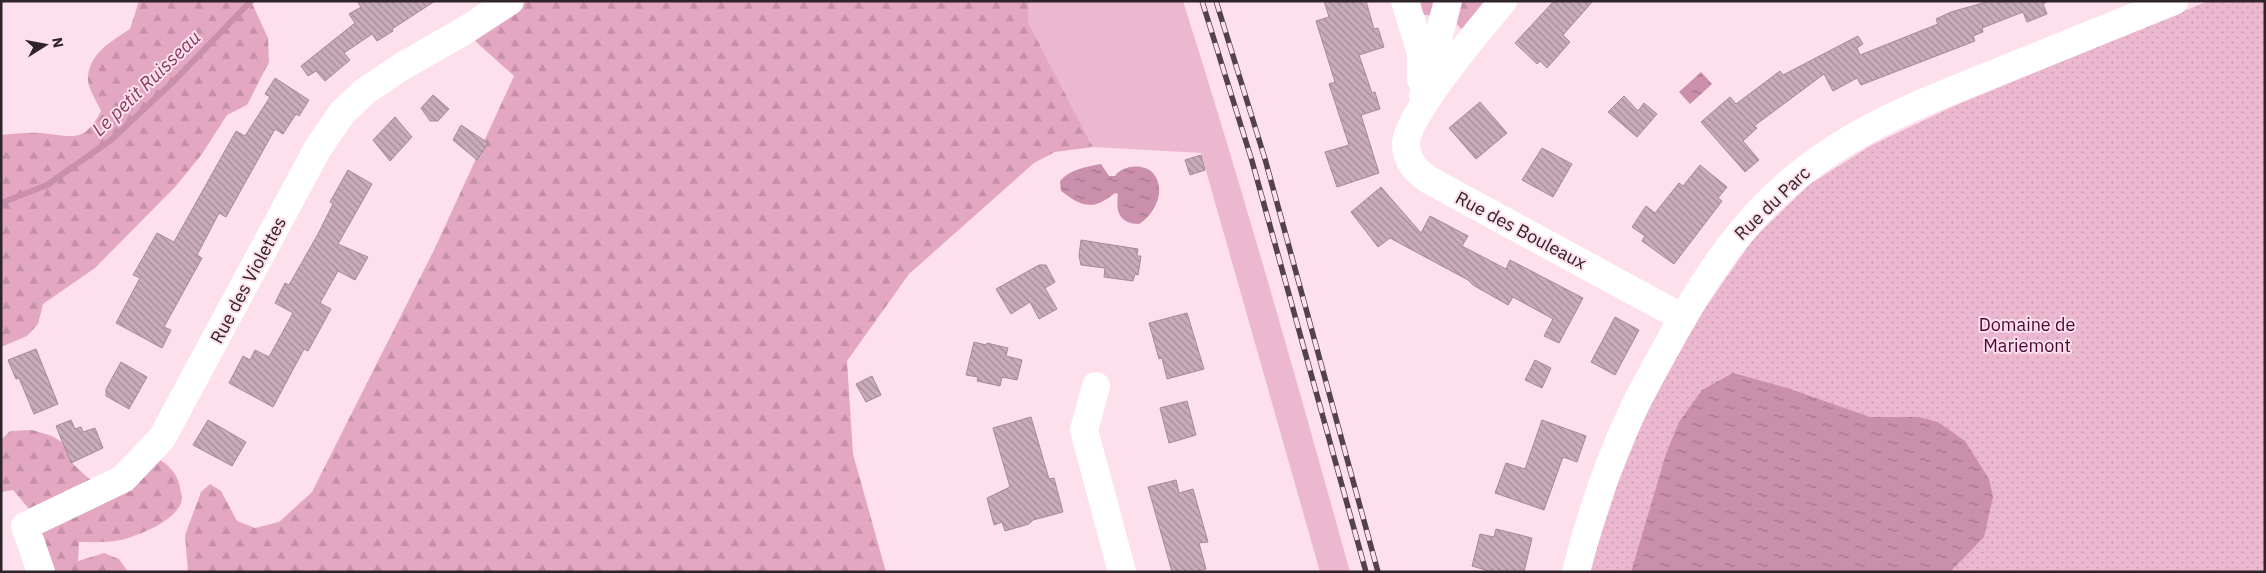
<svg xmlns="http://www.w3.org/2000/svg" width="2266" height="573" viewBox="0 0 2266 573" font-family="'IBM Plex Sans',sans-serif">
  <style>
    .grass { fill: #ecb8cf }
    .forest { fill: url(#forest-firs) }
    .park { fill: url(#park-dots) }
    .water { fill: url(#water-ripples) }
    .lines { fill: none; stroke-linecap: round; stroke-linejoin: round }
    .stream { stroke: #ca8faa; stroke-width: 6 }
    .building { fill: url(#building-back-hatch); stroke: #a58a96 }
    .minor { stroke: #fff; stroke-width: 28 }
    .rail-casing { stroke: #52434a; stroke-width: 5.5 }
    .rail { stroke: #fee0ed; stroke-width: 4; stroke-dasharray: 11; stroke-linecap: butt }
    .labels { text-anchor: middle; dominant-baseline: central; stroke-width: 4; stroke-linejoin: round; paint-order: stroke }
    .street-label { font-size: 18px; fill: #2e2328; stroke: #fee0ed }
    .park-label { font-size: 18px; fill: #4d0630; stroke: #fee0ed }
    .water-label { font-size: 19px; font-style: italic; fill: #833b5f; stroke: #fee0ed }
  </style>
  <defs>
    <pattern id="forest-firs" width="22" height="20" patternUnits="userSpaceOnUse" patternTransform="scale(1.25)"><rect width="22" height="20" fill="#e4a7c2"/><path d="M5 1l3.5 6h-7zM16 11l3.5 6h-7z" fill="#c48fa7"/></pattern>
    <pattern id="park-dots" width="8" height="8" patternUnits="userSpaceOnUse" patternTransform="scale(1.25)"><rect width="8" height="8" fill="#ecb8cf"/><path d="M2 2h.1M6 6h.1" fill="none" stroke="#cb9eb2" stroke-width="1.8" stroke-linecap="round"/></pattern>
    <pattern id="water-ripples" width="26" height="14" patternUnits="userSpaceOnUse" patternTransform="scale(1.25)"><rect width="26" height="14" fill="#ca8faa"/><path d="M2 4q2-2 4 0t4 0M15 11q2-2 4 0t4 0" fill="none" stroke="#a4748a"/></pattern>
    <pattern id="building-back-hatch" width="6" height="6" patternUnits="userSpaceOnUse" patternTransform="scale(1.25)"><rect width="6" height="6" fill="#c8acb8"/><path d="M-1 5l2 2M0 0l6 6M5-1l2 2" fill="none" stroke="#a38c96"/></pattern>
  </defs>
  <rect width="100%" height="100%" fill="#fee0ed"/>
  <path class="grass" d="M1028,1H1183C1243,190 1297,381 1350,572H1320L1201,153L1093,147L1028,22Z"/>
  <path class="forest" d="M139,1H251L268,38L269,62L247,105L227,115L202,154L176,186L95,268L43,304L38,324L27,336L1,347V135C14,134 28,132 41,133C73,136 84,144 101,111C97,102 87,87 88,78C89,53 112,41 130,29Z
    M510,1H1028V22L1093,147L1055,152L1034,163L909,274L847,361L853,454L886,572H188L185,535L201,492L210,484L221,491L237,521L255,528L279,522L312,492L434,250L514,76L464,31Z
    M1406,1H1498L1469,31L1460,28L1454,20L1438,15H1425Z
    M32,430L52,436L63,443L70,461L88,478L105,489L157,458C169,465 177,473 180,487C180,491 182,495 182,498C181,519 138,536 121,540C107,543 93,542 79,542L78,561L104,553L119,559L128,572H41L32,548L45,517L29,509L13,490L1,492V440L10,431Z"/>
  <path class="park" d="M2208,1H2265V572H1589L1618,483L1652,398L1703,311L1754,238L1810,184L1872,145L1954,106Z"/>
  <path class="water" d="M1701,72L1712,84L1690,104L1679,92Z
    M1101,164L1109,176H1115C1122,165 1144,163 1153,173C1167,190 1155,214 1139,224C1118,223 1116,211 1118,194L1115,193C1093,211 1082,207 1061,191L1060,181C1070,169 1086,167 1101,164Z
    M1733,373L1787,388L1870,417H1919L1938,422L1965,441L1989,479L1993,497L1984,537L1950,572H1631L1666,454L1679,422L1702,390Z"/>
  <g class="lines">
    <path class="stream" d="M1,203L47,185L111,140L175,80L251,1"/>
  </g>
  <path class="building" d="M357,1H435L392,29L393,31L377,41L372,34L344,53L350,60L325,81L316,71L308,76L301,66L355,23L349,14L361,7Z
    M1324,1H1366L1374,29L1378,28L1384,47L1359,55L1372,93L1375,92L1380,109L1361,115L1379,173L1337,187L1325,152L1349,145L1329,84L1335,82L1316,21L1329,17Z
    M1554,1H1593L1563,35L1570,42L1547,68L1540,61L1537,64L1515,43Z
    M1990,1H2048L2043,4L2047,14L2027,22L2023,12L1982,28L1983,32L1973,36L1975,41L1861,85L1857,78L1833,91L1824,74L1754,126L1757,128L1743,141L1759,160L1745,172L1701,122L1730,97L1736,104L1780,71L1783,75L1858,36L1863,44L1857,48L1860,55L1938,24L1936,19L1951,12Z
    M275,78L309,100L299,116L296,114L283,134L275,129L226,217L219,213L197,255L202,258L164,327L171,330L162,348L116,323L140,278L133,275L157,233L174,242L236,131L245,136L270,97L265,94Z
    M433,95L449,109L438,121H430L421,108Z
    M1624,96L1638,111L1644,103L1657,114L1637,137L1608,112Z
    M1480,102L1507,133L1476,159L1449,128Z
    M395,117L412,137L390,161L373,140Z
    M461,125L488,143L477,160L453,140Z
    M1542,148L1572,164L1553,197L1522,180Z
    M1201,155L1205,170L1190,175L1185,160Z
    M1700,165L1727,187L1718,198L1722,201L1674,264L1642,241L1645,236L1632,227L1646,206L1655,213L1679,183L1683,186Z
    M348,170L372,184L338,244L368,257L355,280L338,271L320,303L331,309L308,351L304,349L273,407L229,383L243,356L250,360L255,350L269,357L293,313L275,303L285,283L289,285L318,234L333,204L330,202Z
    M1381,187L1421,233L1430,216L1468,236L1462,246L1506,269L1510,260L1583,298L1559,343L1544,336L1553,319L1513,297L1508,305L1473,285L1468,280L1390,238L1378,247L1351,212Z
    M1081,240L1138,249L1137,256H1141L1138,275L1135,274L1133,281L1104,277L1105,268L1081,265L1079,256Z
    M1039,265H1046L1055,282L1045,288L1057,309L1039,319L1030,302L1011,314L996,289Z
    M1187,313L1204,369L1167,379L1162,358L1159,359L1149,323Z
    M1615,317L1639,330L1615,375L1591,362Z
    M974,342L986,345L987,343L1008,348L1006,356L1022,360L1017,380L1002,377L1000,386L977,381L978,377L966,375Z
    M36,349L58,404L34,414L19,378L16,379L8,360Z
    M1535,360L1551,368L1542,388L1525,380Z
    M121,362L147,377L129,409L106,396V389Z
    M872,376L881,395L866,402L856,384Z
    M1187,401L1196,435L1169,443L1160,408Z
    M1031,417L1049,479L1054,478L1063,512L1033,520L1029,524L1005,531L1002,522L994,525L987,498L1010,487L993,428Z
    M71,420L75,429L81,427L83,432L95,428L103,448L71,463L56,426Z
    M208,420L246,442L232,466L193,445Z
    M1542,420L1586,436L1577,462L1563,457L1544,510L1495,493L1506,463L1525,469Z
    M1176,480L1179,493L1193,489L1208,542L1199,543L1206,569L1194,572H1172L1148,487Z
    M1496,529L1532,538L1524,572H1492L1472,566L1480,534L1494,537Z"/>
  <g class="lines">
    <path class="minor" d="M1405,1L1421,53V79
      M1503,1C1482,26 1407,115 1406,143C1406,161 1416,171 1429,180L1683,318
      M1423,96L1448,1
      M1096,386L1084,430L1122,572
      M41,572L25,526L123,479L162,438L318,148L342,113L364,92L401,67L464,31L510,1
      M1576,572C1590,517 1608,462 1633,410C1643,389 1655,368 1666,348C1704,278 1747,211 1813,164C1868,123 1935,97 1998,72C2057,48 2115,25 2174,1"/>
    <g class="rail-casing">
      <path id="rail" d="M1202,1L1252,161L1366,572
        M1216,1L1265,159L1378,572"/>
    </g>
    <use href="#rail" class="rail"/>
  </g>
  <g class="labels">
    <g class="street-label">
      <text transform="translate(1772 203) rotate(-44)">Rue du Parc</text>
      <text transform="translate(1521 230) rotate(28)">Rue des Bouleaux</text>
      <text transform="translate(248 280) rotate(-62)">Rue des Violettes</text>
    </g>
    <g class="park-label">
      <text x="2027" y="324">Domaine de<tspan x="2027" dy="21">Mariemont</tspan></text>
    </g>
    <g class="water-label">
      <text transform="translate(146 83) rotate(-44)">Le petit Ruisseau</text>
    </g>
  </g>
  <rect width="2266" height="573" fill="none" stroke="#2e2328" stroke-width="5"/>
  <g transform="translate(45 45) rotate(79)" stroke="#fee0ed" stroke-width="4" paint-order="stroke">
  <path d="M0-4L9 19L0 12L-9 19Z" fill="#2e2328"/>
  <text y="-8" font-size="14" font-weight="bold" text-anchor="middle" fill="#2e2328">N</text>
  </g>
</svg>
